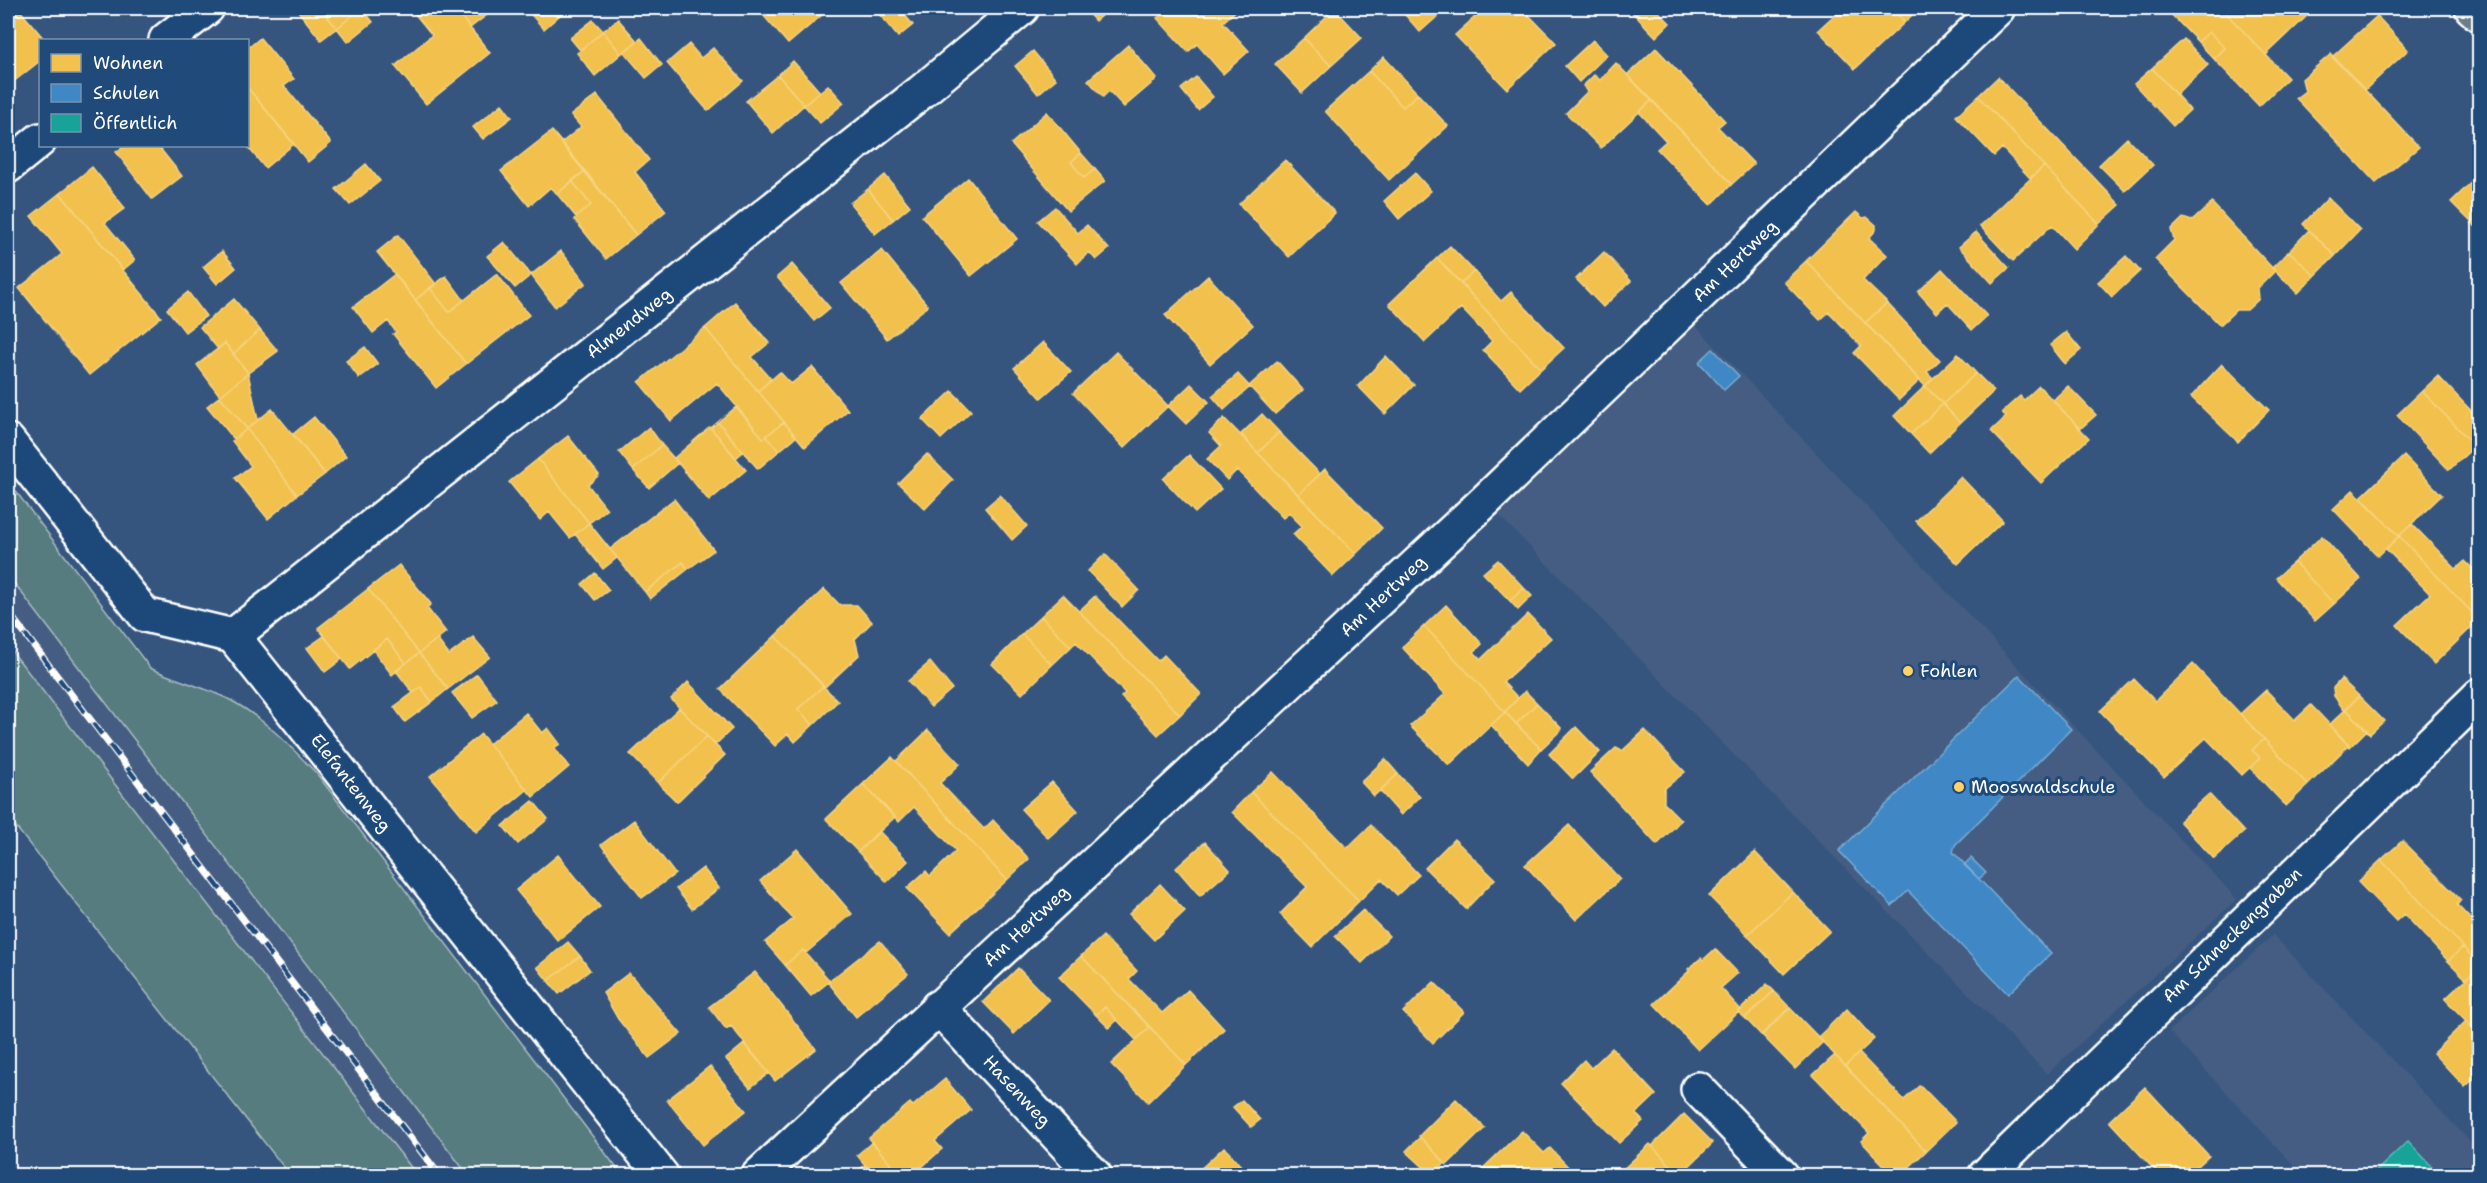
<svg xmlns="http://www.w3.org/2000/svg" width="2487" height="1183" viewBox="0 0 2487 1183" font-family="'Shantell Sans',sans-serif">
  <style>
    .built { fill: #445d82 }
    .green { fill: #577b80; stroke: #abbdc0; stroke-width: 1.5 }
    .homes { fill: #f2c14e; stroke: #f6d483; stroke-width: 1.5 }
    .schools { fill: #3f88c5; stroke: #79acd6; stroke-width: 1.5 }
    .public { fill: #17a398; stroke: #5dbfb7; stroke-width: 1.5 }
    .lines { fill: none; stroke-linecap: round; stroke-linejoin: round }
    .minor-casing { stroke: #fff; stroke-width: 38 }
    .major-casing { stroke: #fff; stroke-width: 38 }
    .minor { stroke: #1f4a7a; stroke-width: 33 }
    .major { stroke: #6c7d8b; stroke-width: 33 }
    .rail-casing { stroke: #fff; stroke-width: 7 }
    .rail { stroke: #1f4a7a; stroke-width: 4.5; stroke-dasharray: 14; stroke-linecap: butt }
    .poi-dot { fill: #ffd166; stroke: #1f4a7a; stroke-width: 2 }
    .labels { text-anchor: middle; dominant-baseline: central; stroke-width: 6; stroke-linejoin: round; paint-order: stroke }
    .street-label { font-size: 18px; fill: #fff; stroke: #1f4a7a }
    .poi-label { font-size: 18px; fill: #fff; stroke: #1f4a7a; text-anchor: start }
  </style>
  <rect width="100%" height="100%" fill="#35557f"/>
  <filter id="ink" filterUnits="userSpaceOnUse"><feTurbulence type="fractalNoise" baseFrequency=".0167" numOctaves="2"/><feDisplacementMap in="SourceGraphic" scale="12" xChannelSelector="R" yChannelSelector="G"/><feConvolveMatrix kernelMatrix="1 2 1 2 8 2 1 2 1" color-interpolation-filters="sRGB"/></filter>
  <g filter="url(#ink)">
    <path class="built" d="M1682,311L2237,899L2047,1074L1485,501Z
      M8,575L126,728L468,1175H417L8,646Z
      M2273,935L2479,1151V1175H2295L2299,1171L2169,1031Z"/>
    <path class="green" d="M8,481L150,668C177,681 206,687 232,701C265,719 291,747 317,774L622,1175H468L8,575Z
      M8,646L417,1175H290L8,817Z"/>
    <path class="homes" d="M18,8L45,40H40V61L8,86V16Z
      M302,8H320L337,28L321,40L298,11Z
      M320,8H362L337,28Z
      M362,8L373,22L348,42L337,28Z
      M410,8H454L490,53L426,104L395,66L432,35Z
      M454,8H496L470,28Z
      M525,8H568L544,29Z
      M757,8H826L828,10L788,44Z
      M874,8H899L913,25L898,37Z
      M1083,8H1110L1095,21Z
      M1169,8H1239L1223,22L1249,51L1223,74L1197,44L1188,52L1157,18Z
      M1330,8H1334L1362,38L1331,66L1304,38L1330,13L1328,10Z
      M1399,8H1447L1420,32Z
      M1485,8H1522L1556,43L1507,89L1455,35Z
      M1634,8H1655L1670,23L1656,37L1631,11Z
      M1842,8H1891L1905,22L1855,69L1818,30Z
      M1891,8H1919L1905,22Z
      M2165,8H2221L2288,78L2259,106L2214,59L2225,48L2209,32L2198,42Z
      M2221,8H2302L2308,15L2266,55Z
      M2377,16L2408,50L2365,90L2332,57Z
      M618,19L637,41L621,54L603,31Z
      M593,20L603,31L580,50L570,38Z
      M603,31L621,54L595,76L577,53Z
      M2209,32L2225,48L2214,59L2198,42Z
      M260,38L294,79L284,86L331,143L308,162L248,88V48Z
      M641,38L662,65L646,78L624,52Z
      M1304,38L1331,66L1302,93L1275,64Z
      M2184,39L2208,65L2176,95L2152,68Z
      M1593,40L1607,55L1579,82L1565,66Z
      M689,44L701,58L713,48L743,81L708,111L667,63Z
      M1128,45L1157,79L1124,107L1109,91L1103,97L1088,80Z
      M1656,48L1725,121L1718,127L1754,164L1732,184L1627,75Z
      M1033,51L1056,79L1038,94L1015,66Z
      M2331,54L2419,147L2376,183L2296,98L2305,91L2302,79Z
      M1384,57L1418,94L1403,107L1369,71Z
      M793,61L820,92L804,105L778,75Z
      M1616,63L1652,100L1601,148L1566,113L1588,91L1583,86L1594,75L1600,80Z
      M2152,68L2190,110L2173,126L2134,84Z
      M1369,71L1403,107L1418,94L1448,126L1389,180L1325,111Z
      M778,75L804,105L773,133L746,101Z
      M1196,77L1213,97L1198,110L1181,89Z
      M1998,77L2120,205L2099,224L1978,96Z
      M828,85L844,103L820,123L804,105Z
      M248,88L294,144L265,168L247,146Z
      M597,95L649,160L635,172L666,211L636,235L561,143L581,127L571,115Z
      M1978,96L2044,166L2030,178L2002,148L1994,156L1956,116Z
      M1652,100L1732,184L1711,205L1657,149L1666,141L1639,112Z
      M502,104L512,117L483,139L473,127Z
      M1047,112L1081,153L1071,162L1084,178L1095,169L1105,181L1068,211L1011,144Z
      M552,131L585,171L557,194L551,187L529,206L501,171Z
      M2127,138L2153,165L2125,191L2099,165Z
      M125,146H158L182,176L152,199L116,152Z
      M1081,153L1095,169L1084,178L1071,162Z
      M1285,160L1335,213L1289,257L1239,204Z
      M366,164L380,181L350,205L336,189Z
      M2044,166L2099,224L2074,249L2052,225L2013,261L1980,226Z
      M92,167L125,208L105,223L135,260L123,270L60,193Z
      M585,171L636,235L606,259L574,219L591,205L572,181Z
      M1415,173L1431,191L1399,219L1384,201Z
      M2480,174V231L2451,202Z
      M885,175L910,206L893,220L868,189Z
      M968,178L1017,239L971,276L922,216Z
      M572,181L591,205L576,217L557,194Z
      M868,189L893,220L875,234L850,203Z
      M60,193L161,317L89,375L19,288L62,254L31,216Z
      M2328,198L2360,230L2335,256L2303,224Z
      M2212,203L2275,271L2258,288L2259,299L2247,310H2236L2220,325L2155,259L2174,240L2171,230L2183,218L2192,221Z
      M1055,207L1078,233L1087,225L1109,249L1096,260L1089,252L1077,264L1038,221Z
      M1856,212L1863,218L1867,217L1876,225V230L1869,238L1887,255L1863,280L1887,303L1865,323L1806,261Z
      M2309,230L2335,256L2315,276L2289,251Z
      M1976,232L2009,268L1992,283L1959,247Z
      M398,235L436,284L415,300L377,252Z
      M504,242L531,275L515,288L487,256Z
      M1450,246L1474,271L1461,284L1437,258Z
      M882,250L928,306L887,339L841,283Z
      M222,251L236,268L217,284L203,267Z
      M561,251L586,283L555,307L531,275Z
      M2289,251L2315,276L2298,293L2272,268Z
      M1604,252L1631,281L1603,307L1576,279Z
      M2126,256L2140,271L2112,297L2098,282Z
      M1437,258L1541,369L1520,389L1483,350L1492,341L1461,308L1425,342L1389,304Z
      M1806,261L1920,380L1899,400L1854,353L1861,346L1829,312L1820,320L1784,282Z
      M792,264L830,308L814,321L777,277Z
      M1942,269L1987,316L1972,330L1947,303L1937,313L1918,292Z
      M1474,271L1501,301L1511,292L1564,348L1541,369L1461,284Z
      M395,274L466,364L436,388L393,334L396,332L388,321L373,333L353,307Z
      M497,274L529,315L466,364L415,300L430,288L449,312Z
      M446,276L464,300L449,312L430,288Z
      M1208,276L1253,325L1210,364L1165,315Z
      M188,292L206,316L185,332L167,309Z
      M234,299L260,330L233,354L225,343L218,349L200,327Z
      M735,302L769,343L752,357L771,379L758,391L705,328Z
      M1887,303L1940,360L1927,372L1933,378L1925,386L1865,323Z
      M705,328L784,422L763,438L717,383L671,421L639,382Z
      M260,330L278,351L248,373L233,354Z
      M2066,332L2081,350L2065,364L2050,345Z
      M1043,342L1071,372L1041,398L1014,368Z
      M225,343L248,373L220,396L197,365Z
      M365,347L378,364L359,378L346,361Z
      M1116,352L1168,406L1124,448L1073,393Z
      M1958,354L1976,373L1943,404L1925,386Z
      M1386,356L1414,385L1385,414L1358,386Z
      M1277,361L1303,390L1275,414L1249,386Z
      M2222,364L2269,410L2238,442L2191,397Z
      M812,367L848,410L805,447L758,391L780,372L791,384Z
      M248,373L258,420L247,429L220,396Z
      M1976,373L1994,391L1960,423L1943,404Z
      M1238,374L1250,387L1224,410L1212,396Z
      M2438,376L2480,420V442L2475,446L2422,391Z
      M1191,384L1209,402L1186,424L1168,406Z
      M1925,386L1943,404L1911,434L1894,416Z
      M2039,386L2089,438L2041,483L1991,431L2006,417L2002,412L2020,396L2024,400Z
      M2068,386L2096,415L2080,429L2053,400Z
      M952,391L971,411L941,439L922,419Z
      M2422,391L2475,446L2449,470L2397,415Z
      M220,396L247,429L234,439L207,406Z
      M1943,404L1960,423L1929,453L1911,434Z
      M736,407L763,438L766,436L779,451L758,469L718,422Z
      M272,409L325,474L297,495L247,429Z
      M1262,414L1279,432L1258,453L1241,434Z
      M314,417L346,456L325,474L293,434Z
      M1224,418L1356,554L1333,576L1293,534L1302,526L1289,513L1283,518L1237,470L1227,480L1207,459L1221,446L1209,433Z
      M718,422L743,452L736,458L711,428Z
      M784,422L796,437L779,451L766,436Z
      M649,427L662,445L633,470L619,452Z
      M710,427L746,470L709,501L674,458Z
      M247,429L297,495L268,519L235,478L251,466L232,441Z
      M1279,432L1320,474L1298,495L1258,453Z
      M568,436L599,475L588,485L607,509L589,523L538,459Z
      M662,445L678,463L649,488L633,470Z
      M927,454L953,480L925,509L898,483Z
      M1189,455L1221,489L1195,513L1163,479Z
      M2404,456L2442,495L2399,536L2361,497Z
      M538,459L589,523L570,538L549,512L540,520L509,482Z
      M1325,469L1382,528L1356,554L1298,495Z
      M1961,477L2003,521L1958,564L1916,521Z
      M2353,490L2399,536L2378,556L2333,509Z
      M1000,495L1027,526L1012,540L985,508Z
      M674,499L714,550L688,569L683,562L645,592L610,549Z
      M589,523L617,558L603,569L575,534Z
      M2412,524L2456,569L2465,561L2480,576L2479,620L2399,536Z
      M2322,536L2361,579L2334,604L2294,562Z
      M2399,536L2479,620L2434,664L2397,625L2430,594L2386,549Z
      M1105,554L1139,590L1122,607L1088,571Z
      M1498,560L1524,588L1510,601L1483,573Z
      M683,562L688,569L650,599L645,592Z
      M2294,562L2334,604L2315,621L2276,578Z
      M399,565L431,604L427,608L446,632L419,653L368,589Z
      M595,573L609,590L595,600L582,584Z
      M1524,588L1532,596L1518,610L1510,601Z
      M368,589L419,653L406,663L387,639L350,669L318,628Z
      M824,589L840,605H857L872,622L855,639L859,655L825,687L775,636Z
      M1063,595L1180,715L1158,735L1121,697L1125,693L1076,642L1071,647L1041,616Z
      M1095,596L1158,661L1164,655L1201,694L1180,715L1079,611Z
      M1446,605L1482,644L1474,652L1481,659L1528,614L1551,638L1503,682L1518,698L1505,712L1424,626Z
      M1041,616L1071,647L1052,665L1022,634Z
      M1424,626L1505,712L1449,765L1410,726L1445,694L1402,647Z
      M1022,634L1052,665L1022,694L992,664Z
      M324,636L342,659L325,672L307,648Z
      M775,636L823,686L798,709L813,725L795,742L788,734L775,746L720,689Z
      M473,637L490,657L448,689L419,653L437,639L449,655Z
      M387,639L406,663L392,675L373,650Z
      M419,653L448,689L432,702L421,687L413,693L396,671Z
      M930,662L952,689L931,707L908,681Z
      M2193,664L2264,739L2252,750L2260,758L2242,775L2206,738L2164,777L2100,711L2134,679L2155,701Z
      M477,674L497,700L472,718L452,693Z
      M2341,679L2359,696L2344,710L2334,696L2333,688Z
      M688,682L732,729L715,745L671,699Z
      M823,686L838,701L813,725L798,709Z
      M421,687L432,702L405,722L394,707Z
      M2266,690L2295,720L2311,705L2349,745L2308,785L2240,714Z
      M1525,691L1537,703L1516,724L1505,712Z
      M2359,696L2384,721L2370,734L2346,709Z
      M1537,703L1562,729L1541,749L1516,724Z
      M679,708L707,736L658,783L630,754Z
      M2346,709L2367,730L2350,747L2329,725Z
      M1505,712L1541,749L1528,764L1491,725Z
      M526,713L542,733L548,728L560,744L554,748L569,767L533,797L489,744Z
      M1576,727L1600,752L1573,779L1549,754Z
      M928,730L960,764L940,783L984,829L993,820L1029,859L1007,880L896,761Z
      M1645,730L1685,772L1664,789V803L1681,820L1657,845L1590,772L1616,748L1622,751Z
      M481,734L527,790L476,832L430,776Z
      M707,736L725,755L677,802L658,783Z
      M2264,739L2308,785L2286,806L2250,768L2260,758L2252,750Z
      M892,757L1007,880L950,933L907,888L926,871L930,876L956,851L914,807L899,822L863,784Z
      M1385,759L1398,774L1374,796L1361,782Z
      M1273,772L1347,848L1371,825L1419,875L1397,895L1381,879L1359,901L1251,792Z
      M1398,774L1420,797L1401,815L1380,791Z
      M1052,782L1078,811L1048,838L1021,809Z
      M863,784L895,817L858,852L826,819Z
      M1251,792L1359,901L1312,947L1280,914L1307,887L1232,812Z
      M2209,794L2244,832L2214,859L2179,821Z
      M533,801L548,819L518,844L503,826Z
      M634,820L675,874L642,898L601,845Z
      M1569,825L1620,879L1576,920L1525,865Z
      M879,831L908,861L887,882L858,852Z
      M1454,839L1495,879L1466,909L1425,868Z
      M2402,841L2461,900L2457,905L2480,929V965L2381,860Z
      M1205,842L1230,870L1200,896L1176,868Z
      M797,849L852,914L806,953L803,950L785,965L765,942L793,919L760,881Z
      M1755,852L1793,892L1747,935L1709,896Z
      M558,855L600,907L558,941L516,890Z
      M2381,860L2463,947L2448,961L2404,914L2396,921L2358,882Z
      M703,868L719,888L692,909L676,889Z
      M1160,884L1185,911L1154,940L1129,914Z
      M1793,892L1830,931L1784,974L1747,935Z
      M1363,910L1389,936L1362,963L1335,936Z
      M1103,936L1137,971L1129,979L1162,1013L1188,990L1224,1029L1186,1065L1081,956Z
      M880,941L908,974L856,1017L828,982Z
      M568,942L580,956L548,981L537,967Z
      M2463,947L2480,965L2466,979L2448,961Z
      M1715,949L1738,973L1721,988L1741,1010L1698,1050L1654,1004L1689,971L1688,969L1701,958L1703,960Z
      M803,950L830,981L811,996L785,965Z
      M580,956L590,970L559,994L548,981Z
      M1081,956L1150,1027L1136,1040L1105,1007L1096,1015L1059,977Z
      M2480,966V1035L2445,999Z
      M1018,968L1049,1000L1014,1034L983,1002Z
      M755,972L816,1049L775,1081L731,1026L726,1029L709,1007Z
      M629,973L681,1034L649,1058L618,1019L603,993Z
      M1434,982L1464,1012L1433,1043L1403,1012Z
      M1767,984L1774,991L1745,1018L1738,1012Z
      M1774,991L1790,1008L1761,1035L1745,1018Z
      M1105,1007L1117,1020L1109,1028L1096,1015Z
      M1790,1008L1823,1042L1795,1069L1762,1035Z
      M1847,1009L1874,1039L1845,1066L1818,1037Z
      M2466,1021L2480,1035V1073L2465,1087L2433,1053Z
      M1150,1027L1186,1065L1148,1102L1111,1064Z
      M744,1044L769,1073L750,1088L726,1059Z
      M1612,1048L1656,1095L1636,1114L1643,1121L1619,1143L1561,1083L1584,1060L1591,1068Z
      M1859,1053L1904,1100L1920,1085L1956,1122L1926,1151L1845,1066Z
      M1835,1055L1926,1151L1900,1176H1894L1861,1141L1869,1133L1813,1075Z
      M710,1066L746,1111L703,1145L667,1100Z
      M945,1079L971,1110L935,1141L942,1149L912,1176H901L869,1138L910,1103L913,1106Z
      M2145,1087L2209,1156L2187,1176H2160L2109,1121Z
      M1456,1099L1485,1128L1447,1165L1419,1136Z
      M1242,1100L1260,1120L1251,1127L1233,1107Z
      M1684,1114L1713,1143L1680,1175L1652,1146Z
      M1522,1131L1544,1153L1550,1148L1577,1176H1484L1480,1171Z
      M1420,1137L1445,1163L1433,1176L1406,1151Z
      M872,1142L901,1176H874L857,1155Z
      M1650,1144L1676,1171L1671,1176H1620L1618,1174Z
      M1224,1147L1250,1176H1193Z
      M865,1165L874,1176H852Z"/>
    <path class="schools" d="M1713,349L1739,376L1724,390L1699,362Z
      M2019,675L2071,729L1955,845L1953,852L2051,954L2008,994L1908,891L1892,906L1839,851Z
      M1971,858L1986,873L1979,879L1964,865Z"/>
    <path class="public" d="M2408,1141L2441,1176H2371Z"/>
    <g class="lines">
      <g class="minor-casing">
        <path id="minor" d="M166,40L207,8
          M8,166L40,140
          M8,441L145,615L233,636L662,1176
          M233,636L921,92L1022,8
          M938,1007L1095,1176
          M1698,1089L1782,1176
          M758,1176L1485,501L1998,8
          M1985,1176L2480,695"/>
      </g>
      <g class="major-casing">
        <path id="major" d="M2472,8L2480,15"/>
      </g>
      <use href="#minor" class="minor"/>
      <use href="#major" class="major"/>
      <g class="rail-casing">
        <path id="rail" d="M8,612L440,1176"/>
      </g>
      <use href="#rail" class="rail"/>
    </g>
  </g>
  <g class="poi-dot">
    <circle cx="1908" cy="671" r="6"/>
    <circle cx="1959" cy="787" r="6"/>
  </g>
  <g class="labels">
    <g class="street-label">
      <text transform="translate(1735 261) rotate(-44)">Am Hertweg</text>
      <text transform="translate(629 323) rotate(-38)">Almendweg</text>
      <text transform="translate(1383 596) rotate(-43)">Am Hertweg</text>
      <text transform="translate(351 783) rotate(52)">Elefantenweg</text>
      <text transform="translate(1026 926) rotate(-43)">Am Hertweg</text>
      <text transform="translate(2232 935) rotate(-44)">Am Schneckengraben</text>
      <text transform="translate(1017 1091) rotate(47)">Hasenweg</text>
    </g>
    <g class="poi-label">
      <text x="1920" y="671">Fohlen</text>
      <text x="1971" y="787">Mooswaldschule</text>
    </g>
  </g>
  <rect width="2487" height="1183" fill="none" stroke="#1f4a7a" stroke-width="30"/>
  <rect x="15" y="15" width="2457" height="1153" fill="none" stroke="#fff" stroke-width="2" filter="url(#ink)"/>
  <rect x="39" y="39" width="210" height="108" fill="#1f4a7a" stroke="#7992af" stroke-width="1.5"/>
  <rect x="51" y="54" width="30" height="18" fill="#f2c14e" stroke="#7992af" stroke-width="1.5"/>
  <text x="93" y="69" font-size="18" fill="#ffffff">Wohnen</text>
  <rect x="51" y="84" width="30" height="18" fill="#3f88c5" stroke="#7992af" stroke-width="1.5"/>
  <text x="93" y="99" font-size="18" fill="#ffffff">Schulen</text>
  <rect x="51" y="114" width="30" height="18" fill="#17a398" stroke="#7992af" stroke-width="1.5"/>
  <text x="93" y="129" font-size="18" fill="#ffffff">Öffentlich</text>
</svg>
